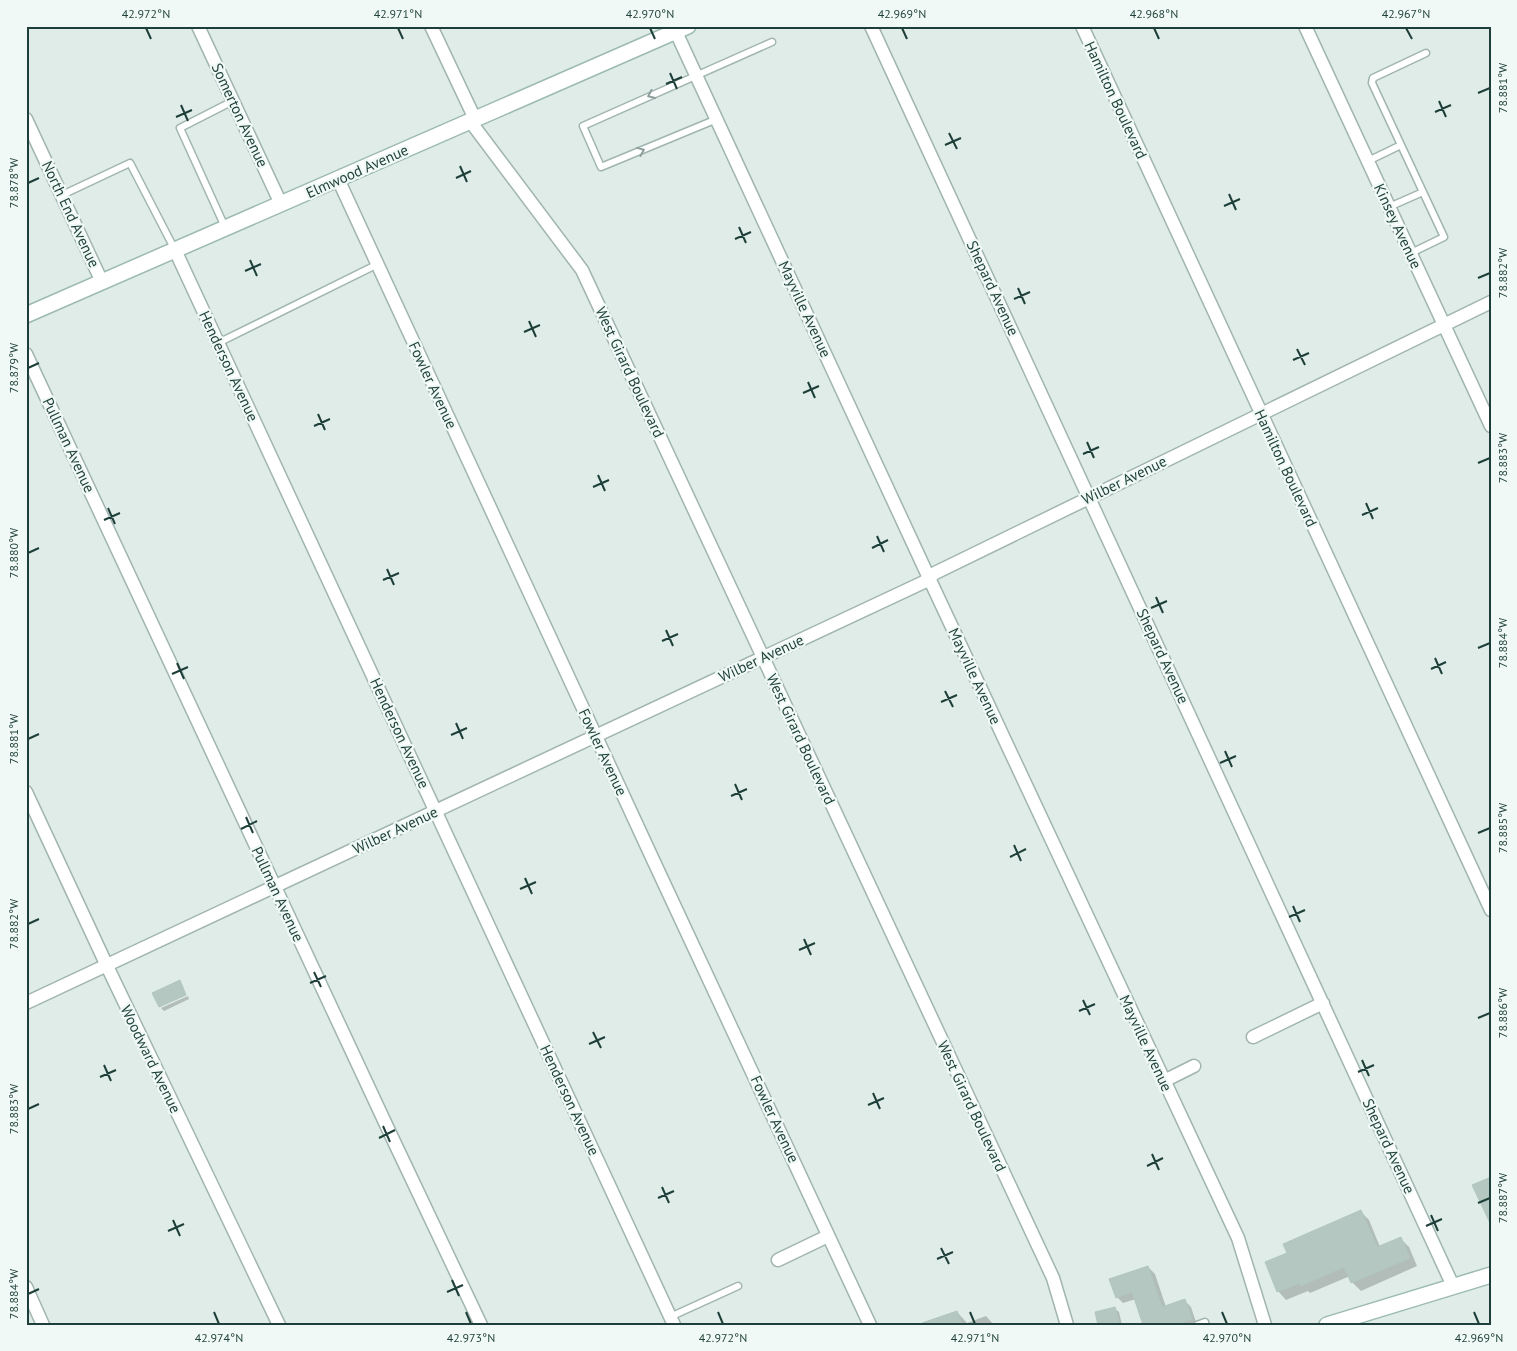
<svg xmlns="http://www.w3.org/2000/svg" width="1517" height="1351" viewBox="0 0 1517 1351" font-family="'PT Sans',sans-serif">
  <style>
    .shadow { fill: #0003 }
    .building { fill: #b4c7c1; stroke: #b1c7c0 }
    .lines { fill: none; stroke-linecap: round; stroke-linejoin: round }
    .lane-casing { stroke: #a1b5b0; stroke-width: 9 }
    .street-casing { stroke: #a1b5b0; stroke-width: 15 }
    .secondary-casing { stroke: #9cbab2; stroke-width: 18 }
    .lane { stroke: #fff; stroke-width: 6 }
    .street { stroke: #fff; stroke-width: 12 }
    .secondary { stroke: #fff; stroke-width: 15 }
    .oneway { stroke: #8e9f9c }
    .ticks { fill: none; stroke: #1e3f39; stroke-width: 2 }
    .labels { text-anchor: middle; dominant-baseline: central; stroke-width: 4.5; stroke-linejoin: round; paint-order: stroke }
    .street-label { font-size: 15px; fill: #1e3f39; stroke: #f0f9f5 }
    .neatline { fill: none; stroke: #1e3f39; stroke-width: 2 }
    .ticks-label { font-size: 12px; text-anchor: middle; fill: #1e3f39 }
  </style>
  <rect width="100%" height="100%" fill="#dfece8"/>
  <path class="shadow" d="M188,996L189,999L164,1011L161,1008Z
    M1361,1212L1369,1220L1380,1247L1400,1238L1409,1247L1417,1266L1361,1291L1352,1282L1350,1276L1310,1293L1308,1291L1286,1300L1278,1291L1288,1254Z
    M1148,1267L1155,1274L1166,1307L1185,1301L1191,1307L1197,1325H1144L1136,1299L1123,1303L1117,1297Z
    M1114,1308L1119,1312L1122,1325H1099Z
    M957,1312L967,1323L986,1316L994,1325H934Z"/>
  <path class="building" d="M180,980L186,995L159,1007L152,993Z
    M1491,1177V1225L1472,1185Z
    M1361,1210L1377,1247L1401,1237L1410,1258L1351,1283L1344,1267L1301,1286L1300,1283L1277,1292L1265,1262L1287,1253L1283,1244Z
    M1148,1266L1162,1307L1185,1299L1192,1319L1176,1325H1143L1132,1292L1116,1298L1109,1279Z
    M1115,1307L1120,1325H1098L1095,1312Z
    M957,1311L962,1325H922V1323Z"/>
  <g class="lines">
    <g class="lane-casing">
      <path id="lane" d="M717,119L601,167L583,126L772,42
        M1368,161L1401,145
        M62,195L130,163L175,250
        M1389,207L1423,192
        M225,227L180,128L233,101
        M1411,253L1444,237L1372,83L1373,78L1426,53
        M218,343L378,264
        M670,1317L738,1286
        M1197,1325L1205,1322L1206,1325"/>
    </g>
    <g class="street-casing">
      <path id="street" d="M198,26L281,204
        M431,26L475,119
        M871,26L1453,1286
        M1082,26L1491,910
        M1305,26L1491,426
        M676,32L929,578L1238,1238L1265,1325
        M26,119L102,282
        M470,121L582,270L1053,1278L1067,1325
        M338,179L655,864L870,1325
        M175,250L674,1325
        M26,354L389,1131L481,1325
        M26,792L107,966L279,1325
        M26,1003L924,582L935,573L1491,302
        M1253,1037L1323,1003
        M1164,1081L1194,1066
        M778,1260L828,1236
        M26,1287L43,1325"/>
    </g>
    <g class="secondary-casing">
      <path id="secondary" d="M26,315L688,26
        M1327,1325L1491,1275"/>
    </g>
    <use href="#lane" class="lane"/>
    <use href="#street" class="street"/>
    <use href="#secondary" class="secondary"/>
  </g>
  <defs><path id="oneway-chevron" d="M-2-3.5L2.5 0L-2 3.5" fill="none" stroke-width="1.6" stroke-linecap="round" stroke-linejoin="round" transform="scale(1.25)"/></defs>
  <g class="oneway">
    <use href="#oneway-chevron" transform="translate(651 95) rotate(156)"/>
    <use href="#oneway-chevron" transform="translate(641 151) rotate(-22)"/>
  </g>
  <path class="ticks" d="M146,28L151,39M398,28L403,39M650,28L655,39M902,28L907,39M1154,28L1159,39M1406,28L1412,39M670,73L677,89M666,84L682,77M1478,93L1490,88M1439,101L1446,117M181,105L188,121M1435,112L1451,105M176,117L192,110M949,133L957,149M945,145L961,138M460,166L467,182M456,178L471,171M28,183L39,178M1229,194L1236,210M1224,206L1240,199M739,227L746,243M735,239L751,232M250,260L257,276M245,271L261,264M1478,278L1490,273M1018,288L1025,304M1014,299L1030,292M529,321L536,337M524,332L540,325M1297,349L1305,365M1293,360L1309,353M28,368L39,363M808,382L815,398M803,393L819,386M318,414L325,430M314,426L330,419M1087,442L1094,458M1083,454L1099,447M1478,463L1490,458M598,475L605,491M593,487L609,480M1366,503L1373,519M108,508L115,524M1362,515L1378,508M104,520L120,513M877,536L884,552M872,548L888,540M28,553L39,548M387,569L394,585M383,580L399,573M1156,597L1163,613M1151,608L1167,601M666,630L673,646M662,641L678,634M1478,648L1490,643M1435,658L1442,674M177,663L184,679M1431,669L1446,662M172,674L188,667M945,691L953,707M941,702L957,695M456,723L463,739M451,735L467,728M28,739L39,734M1225,751L1232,767M1220,763L1236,756M735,784L742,800M731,796L747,789M246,817L253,833M241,829L257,821M1478,833L1490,828M1014,845L1021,861M1010,857L1026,849M525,878L532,894M520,889L536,882M1293,906L1300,922M1289,917L1305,910M28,924L39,919M804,939L811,955M799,950L815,943M314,972L321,987M310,983L326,976M1083,1000L1090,1015M1079,1011L1095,1004M1478,1018L1490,1013M593,1032L601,1048M589,1044L605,1037M1362,1060L1369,1076M104,1065L111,1081M1358,1072L1374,1065M100,1077L116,1070M873,1093L880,1109M868,1105L884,1098M28,1109L39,1104M383,1126L390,1142M379,1138L395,1130M1152,1154L1159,1170M1147,1166L1163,1158M662,1187L669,1203M658,1198L674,1191M1478,1203L1490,1198M1431,1215L1438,1231M173,1220L180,1236M1426,1226L1442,1219M168,1231L184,1224M941,1248L949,1264M937,1259L953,1252M452,1280L459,1296M447,1292L463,1285M28,1294L39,1289M214,1312L219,1324M466,1312L471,1324M718,1312L723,1324M970,1312L975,1324M1222,1312L1227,1324M1474,1312L1479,1324"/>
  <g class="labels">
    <g class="street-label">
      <text transform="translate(1116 100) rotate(65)">Hamilton Boulevard</text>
      <text transform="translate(240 115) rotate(65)">Somerton Avenue</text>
      <text transform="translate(357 171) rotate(-24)">Elmwood Avenue</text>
      <text transform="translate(71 214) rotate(65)">North End Avenue</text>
      <text transform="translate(1398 226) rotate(65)">Kinsey Avenue</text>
      <text transform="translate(993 288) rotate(65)">Shepard Avenue</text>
      <text transform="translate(805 309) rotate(65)">Mayville Avenue</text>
      <text transform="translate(229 366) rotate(65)">Henderson Avenue</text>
      <text transform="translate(630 372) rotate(65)">West Girard Boulevard</text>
      <text transform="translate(433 385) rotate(65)">Fowler Avenue</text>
      <text transform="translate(69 445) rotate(65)">Pullman Avenue</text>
      <text transform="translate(1286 468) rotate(65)">Hamilton Boulevard</text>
      <text transform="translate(1124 480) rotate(-26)">Wilber Avenue</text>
      <text transform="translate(1163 656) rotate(65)">Shepard Avenue</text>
      <text transform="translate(761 658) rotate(-25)">Wilber Avenue</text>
      <text transform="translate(975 676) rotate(65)">Mayville Avenue</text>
      <text transform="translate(400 733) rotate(65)">Henderson Avenue</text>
      <text transform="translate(801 739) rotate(65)">West Girard Boulevard</text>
      <text transform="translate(603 752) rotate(65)">Fowler Avenue</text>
      <text transform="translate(395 830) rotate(-25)">Wilber Avenue</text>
      <text transform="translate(278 894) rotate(65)">Pullman Avenue</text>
      <text transform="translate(1146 1043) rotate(65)">Mayville Avenue</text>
      <text transform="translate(151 1059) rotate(64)">Woodward Avenue</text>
      <text transform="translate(570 1100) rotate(65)">Henderson Avenue</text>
      <text transform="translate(972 1106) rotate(65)">West Girard Boulevard</text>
      <text transform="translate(775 1119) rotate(65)">Fowler Avenue</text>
      <text transform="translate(1389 1146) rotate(65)">Shepard Avenue</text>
    </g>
  </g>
  <rect width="1517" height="1351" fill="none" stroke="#f0f9f5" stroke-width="55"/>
  <rect x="28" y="28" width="1462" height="1296" class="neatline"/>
  <g class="ticks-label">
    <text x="146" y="18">42.972°N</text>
    <text x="398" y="18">42.971°N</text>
    <text x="650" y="18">42.970°N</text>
    <text x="902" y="18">42.969°N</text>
    <text x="1154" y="18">42.968°N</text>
    <text x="1406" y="18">42.967°N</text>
    <text transform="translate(1503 88) rotate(-90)" y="4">78.881°W</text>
    <text transform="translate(14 183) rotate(-90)" y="4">78.878°W</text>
    <text transform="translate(1503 273) rotate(-90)" y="4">78.882°W</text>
    <text transform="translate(14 368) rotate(-90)" y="4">78.879°W</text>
    <text transform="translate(1503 458) rotate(-90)" y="4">78.883°W</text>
    <text transform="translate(14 553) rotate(-90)" y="4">78.880°W</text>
    <text transform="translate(1503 643) rotate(-90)" y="4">78.884°W</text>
    <text transform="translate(14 739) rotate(-90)" y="4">78.881°W</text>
    <text transform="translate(1503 828) rotate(-90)" y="4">78.885°W</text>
    <text transform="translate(14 924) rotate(-90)" y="4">78.882°W</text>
    <text transform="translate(1503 1013) rotate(-90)" y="4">78.886°W</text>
    <text transform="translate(14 1109) rotate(-90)" y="4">78.883°W</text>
    <text transform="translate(1503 1198) rotate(-90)" y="4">78.887°W</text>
    <text transform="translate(14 1294) rotate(-90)" y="4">78.884°W</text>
    <text x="219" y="1342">42.974°N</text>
    <text x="471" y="1342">42.973°N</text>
    <text x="723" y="1342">42.972°N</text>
    <text x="975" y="1342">42.971°N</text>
    <text x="1227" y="1342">42.970°N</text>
    <text x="1479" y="1342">42.969°N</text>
  </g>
</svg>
